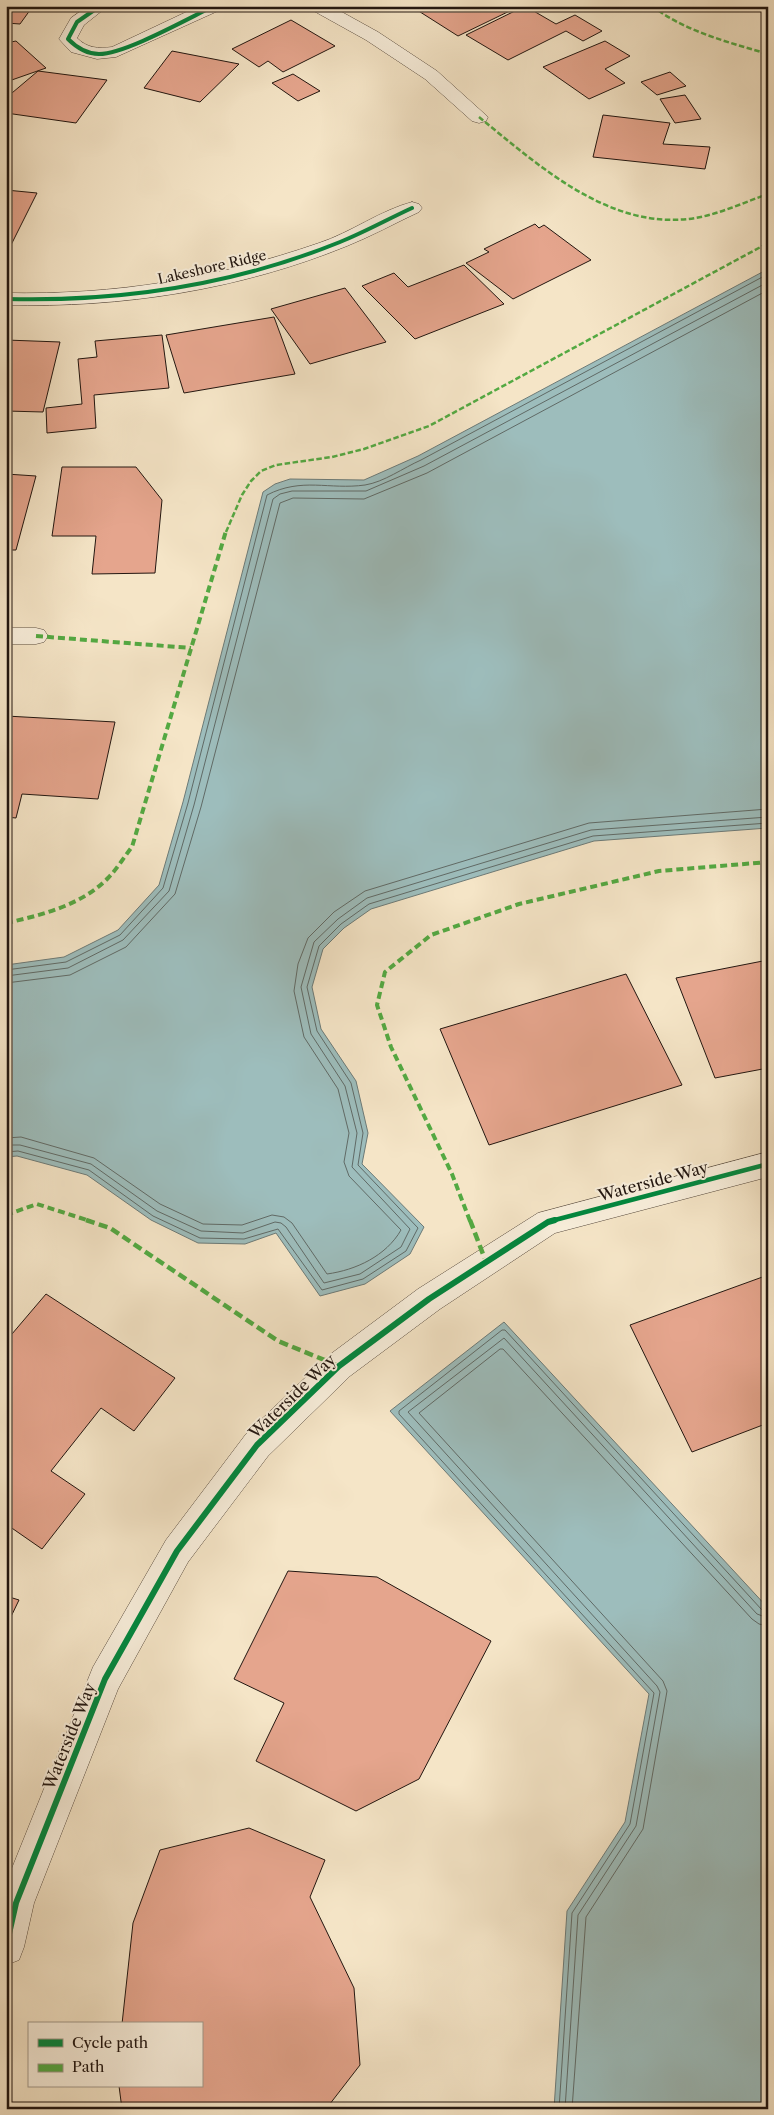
<svg xmlns="http://www.w3.org/2000/svg" width="774" height="2115" viewBox="0 0 774 2115" font-family="'Libre Caslon Text',serif">
  <style>
    .water { fill: #9dbdbc; stroke: #6c7a77 }
    .lines { fill: none; stroke-linecap: round; stroke-linejoin: round }
    .shore { stroke: #606a66; stroke-width: 1 }
    .building { fill: #e5a58d; stroke: #221610 }
    .minor-casing { stroke: #574a3e; stroke-width: 1 }
    .minor { fill: #f8eedb; fill-rule: evenodd }
    .quiet-far2 { stroke: #53a942; stroke-width: 2.5; stroke-dasharray: 5.5 2.5; stroke-linecap: butt }
    .quiet-far1 { stroke: #53a942; stroke-width: 4; stroke-dasharray: 7 4; stroke-linecap: butt }
    .quiet { stroke: #53a942; stroke-width: 4.5; stroke-dasharray: 9 4.5; stroke-linecap: butt }
    .cycleway-far2-casing { stroke: #f8eedb; stroke-width: 6 }
    .cycleway-far1-casing { stroke: #f8eedb; stroke-width: 8 }
    .cycleway-casing { stroke: #f8eedb; stroke-width: 9 }
    .cycleway-far2 { stroke: #00873e; stroke-width: 4 }
    .cycleway-far1 { stroke: #00873e; stroke-width: 4.5 }
    .cycleway { stroke: #00873e; stroke-width: 6 }
    .labels { text-anchor: middle; dominant-baseline: central; stroke-width: 4; stroke-linejoin: round; paint-order: stroke }
    .far-street-label { font-size: 14px; fill: #221610; stroke: #f8eedb }
    .street-label { font-size: 16px; fill: #221610; stroke: #f8eedb }
  </style>
  <rect width="100%" height="100%" fill="#f5e5c7"/>
  <filter id="stains"><feTurbulence type="fractalNoise" baseFrequency=".004" numOctaves="4"/><feColorMatrix values="0 0 0 0 .2 0 0 0 0 .09 0 0 0 0 .02 0 0 0 .5 -.17"/></filter>
  <radialGradient id="worn" r=".72"><stop offset=".6" stop-color="#630" stop-opacity="0"/><stop offset="1" stop-color="#630" stop-opacity=".3"/></radialGradient>
  <path class="water" d="M768,269V828L594,841L371,909L344,928L323,949L312,987L321,1029L356,1081L368,1133L362,1164L424,1227L410,1254L365,1284L320,1296L276,1233L245,1244L198,1243L151,1220L87,1175L17,1156L6,1157V965L64,957L118,930L159,885L183,802L263,492L275,484L290,479L364,480L418,456Z
    M504,1322L768,1608V2109H554L567,1911L625,1822L649,1694L390,1411Z"/>
  <g class="lines">
    <path class="shore" d="M6,970L66,962L120,935L163,888L188,803L267,495C302,477 329,490 365,485C384,482 403,468 421,460L768,274
      M6,976L68,968L123,940L169,891L194,805L273,499L280,494L292,491H366L424,466L768,282
      M6,983L70,975L126,947L175,894L201,807L280,503L293,498L364,499L427,473L768,290
      M6,1138L21,1137L94,1158L160,1204L203,1224L242,1225L272,1215L284,1217L292,1223L327,1274C356,1270 386,1256 401,1230L349,1176L344,1162L349,1133L338,1089L304,1037L294,991L298,964L308,938L334,912L365,891L589,823L768,809
      M6,1145H20L91,1164L157,1211L201,1231L243,1233L275,1222L281,1223L286,1227L324,1283L360,1274L401,1247L410,1229L352,1167L357,1133L345,1086L311,1034L301,987L314,942L338,919L367,898L591,830L768,817
      M6,1152L18,1151L89,1170L153,1216L200,1238L244,1239L278,1229L322,1290L363,1279L406,1251L418,1228L358,1165L363,1133L351,1083L317,1031L307,987L319,946L341,924L369,904L593,836L768,823
      M559,2109L572,1913L630,1824L654,1693L399,1414V1411L502,1330H505L762,1610L768,1612
      M565,2109L578,1915L636,1826L660,1692L657,1686L408,1412L504,1338L757,1614L768,1618
      M572,2109L586,1917L643,1829L667,1691L663,1681L419,1413L500,1349H503L752,1619L759,1624L768,1626"/>
  </g>
  <path class="building" d="M6,6H33L20,24L6,23Z
    M425,6H520L458,36L417,10Z
    M525,6L556,24L575,15L602,31L583,41L566,31L508,60L466,35Z
    M291,20L335,46L283,72L268,61L259,67L232,49Z
    M16,41L46,68L6,82V43Z
    M605,41L630,56L605,69L625,83L589,99L543,67Z
    M172,51L239,64L200,102L144,88Z
    M38,71L107,80L76,123L6,113V98Z
    M670,72L686,86L657,95L641,82Z
    M293,74L320,91L298,101L272,83Z
    M685,95L701,119L675,123L660,99Z
    M603,115L670,123L663,144L710,147L705,169L593,157Z
    M6,190L37,193L6,255Z
    M535,224L539,228L544,225L591,260L513,299L466,263L489,252L484,249Z
    M464,265L504,304L415,339L362,286L394,273L408,287Z
    M345,288L386,342L310,364L271,309Z
    M274,317L295,374L184,393L166,335Z
    M162,335L169,388L94,395L96,428L47,433L46,408L82,404L78,359L97,357L95,341Z
    M6,340L60,342L43,412L6,411Z
    M62,467H136L162,500L155,573L92,574L96,536H52Z
    M6,474L36,476L16,550H6Z
    M6,716L115,722L98,799L22,794L16,818L6,817Z
    M768,960V1068L715,1078L676,978Z
    M626,974L682,1085L489,1145L440,1029Z
    M768,1275V1423L692,1452L630,1325Z
    M46,1294L175,1378L134,1431L101,1408L51,1471L85,1494L42,1549L6,1524V1341Z
    M288,1571L377,1577L491,1641L419,1779L356,1811L256,1761L284,1703L234,1679Z
    M6,1596L19,1600L6,1627Z
    M249,1828L325,1860L310,1897L354,1988L360,2065L326,2109H122L119,2086H201V2024H122L133,1923L160,1850Z"/>
  <g class="lines">
    <g class="minor-casing">
      <path id="minor" d="M88,6H108L84,25L77,38C87,48 98,49 112,47L199,6H222L220,10L116,57L97,59L71,52L59,39L71,18Z
        M310,6H331L378,32L437,71L488,117L486,121L479,123L472,121L425,79L366,40L312,10Z
        M412,202L419,204L422,208L419,212C395,223 372,236 347,246C239,290 122,308 6,305V293C116,295 215,279 319,243C350,233 381,210 412,202Z
        M6,628H36L44,630L48,636L44,642L36,644H6Z
        M768,1152V1177L555,1233L440,1309L350,1376L268,1456L188,1562L118,1689L34,1903L24,1947L19,1960L6,1965V1883L93,1667L166,1540L246,1434L328,1356L418,1289L538,1213Z"/>
    </g>
    <use href="#minor" class="minor"/>
    <path class="quiet-far2" d="M652,6C686,32 728,42 768,54
      M479,117C538,165 607,228 688,219C716,216 742,203 768,194
      M226,532L242,495L251,481L261,471L276,465L332,457L364,449L429,426L768,243"/>
    <path class="quiet-far1" d="M36,636L191,648
      M6,923C42,915 82,905 108,878C117,869 124,857 132,847L226,531
      M6,1215L37,1204L90,1221
      M470,1221L452,1174L391,1047L377,1005L385,972L431,935L519,904L659,871L768,862"/>
    <path class="quiet" d="M86,1220L110,1228L278,1341L339,1366
      M470,1220L486,1262"/>
    <g class="cycleway-far2-casing">
      <path id="cycleway-far2" d="M100,6L77,22L68,39C76,47 87,54 99,54C125,54 187,19 214,6
        M6,299C120,302 234,285 340,242C365,232 388,219 412,208"/>
    </g>
    <g class="cycleway-far1-casing">
      <path id="cycleway-far1" d="M551,1221L768,1164"/>
    </g>
    <g class="cycleway-casing">
      <path id="cycleway" d="M6,1947L16,1903L105,1679L177,1551L257,1445L339,1366L429,1299L548,1222L555,1220"/>
    </g>
    <use href="#cycleway-far2" class="cycleway-far2"/>
    <use href="#cycleway-far1" class="cycleway-far1"/>
    <use href="#cycleway" class="cycleway"/>
  </g>
  <g class="labels">
    <g class="far-street-label">
      <text transform="translate(212 267) rotate(-13)">Lakeshore Ridge</text>
    </g>
    <g class="street-label">
      <text transform="translate(653 1181) rotate(-15)">Waterside Way</text>
      <text transform="translate(292 1396) rotate(-44)">Waterside Way</text>
      <text transform="translate(69 1736) rotate(-68)">Waterside Way</text>
    </g>
  </g>
  <rect width="774" height="2115" fill="none" stroke="#f5e5c7" stroke-width="25"/>
  <rect x="8" y="8" width="759" height="2100" fill="none" stroke="#221610" stroke-width="2.5"/>
  <rect x="12" y="12" width="749" height="2090" fill="none" stroke="#221610"/>
  <rect x="28" y="2022" width="175" height="65" fill="#f8eedb" stroke="#a2988a"/>
  <rect x="38" y="2039" width="25" height="8" fill="#00873e" stroke="#a2988a"/>
  <text x="72" y="2048" font-size="15" fill="#221610">Cycle path</text>
  <rect x="38" y="2064" width="25" height="8" fill="#53a942" stroke="#a2988a"/>
  <text x="72" y="2072" font-size="15" fill="#221610">Path</text>
  <rect width="100%" height="100%" filter="url(#stains)"/>
  <rect width="100%" height="100%" fill="url(#worn)"/>
</svg>
